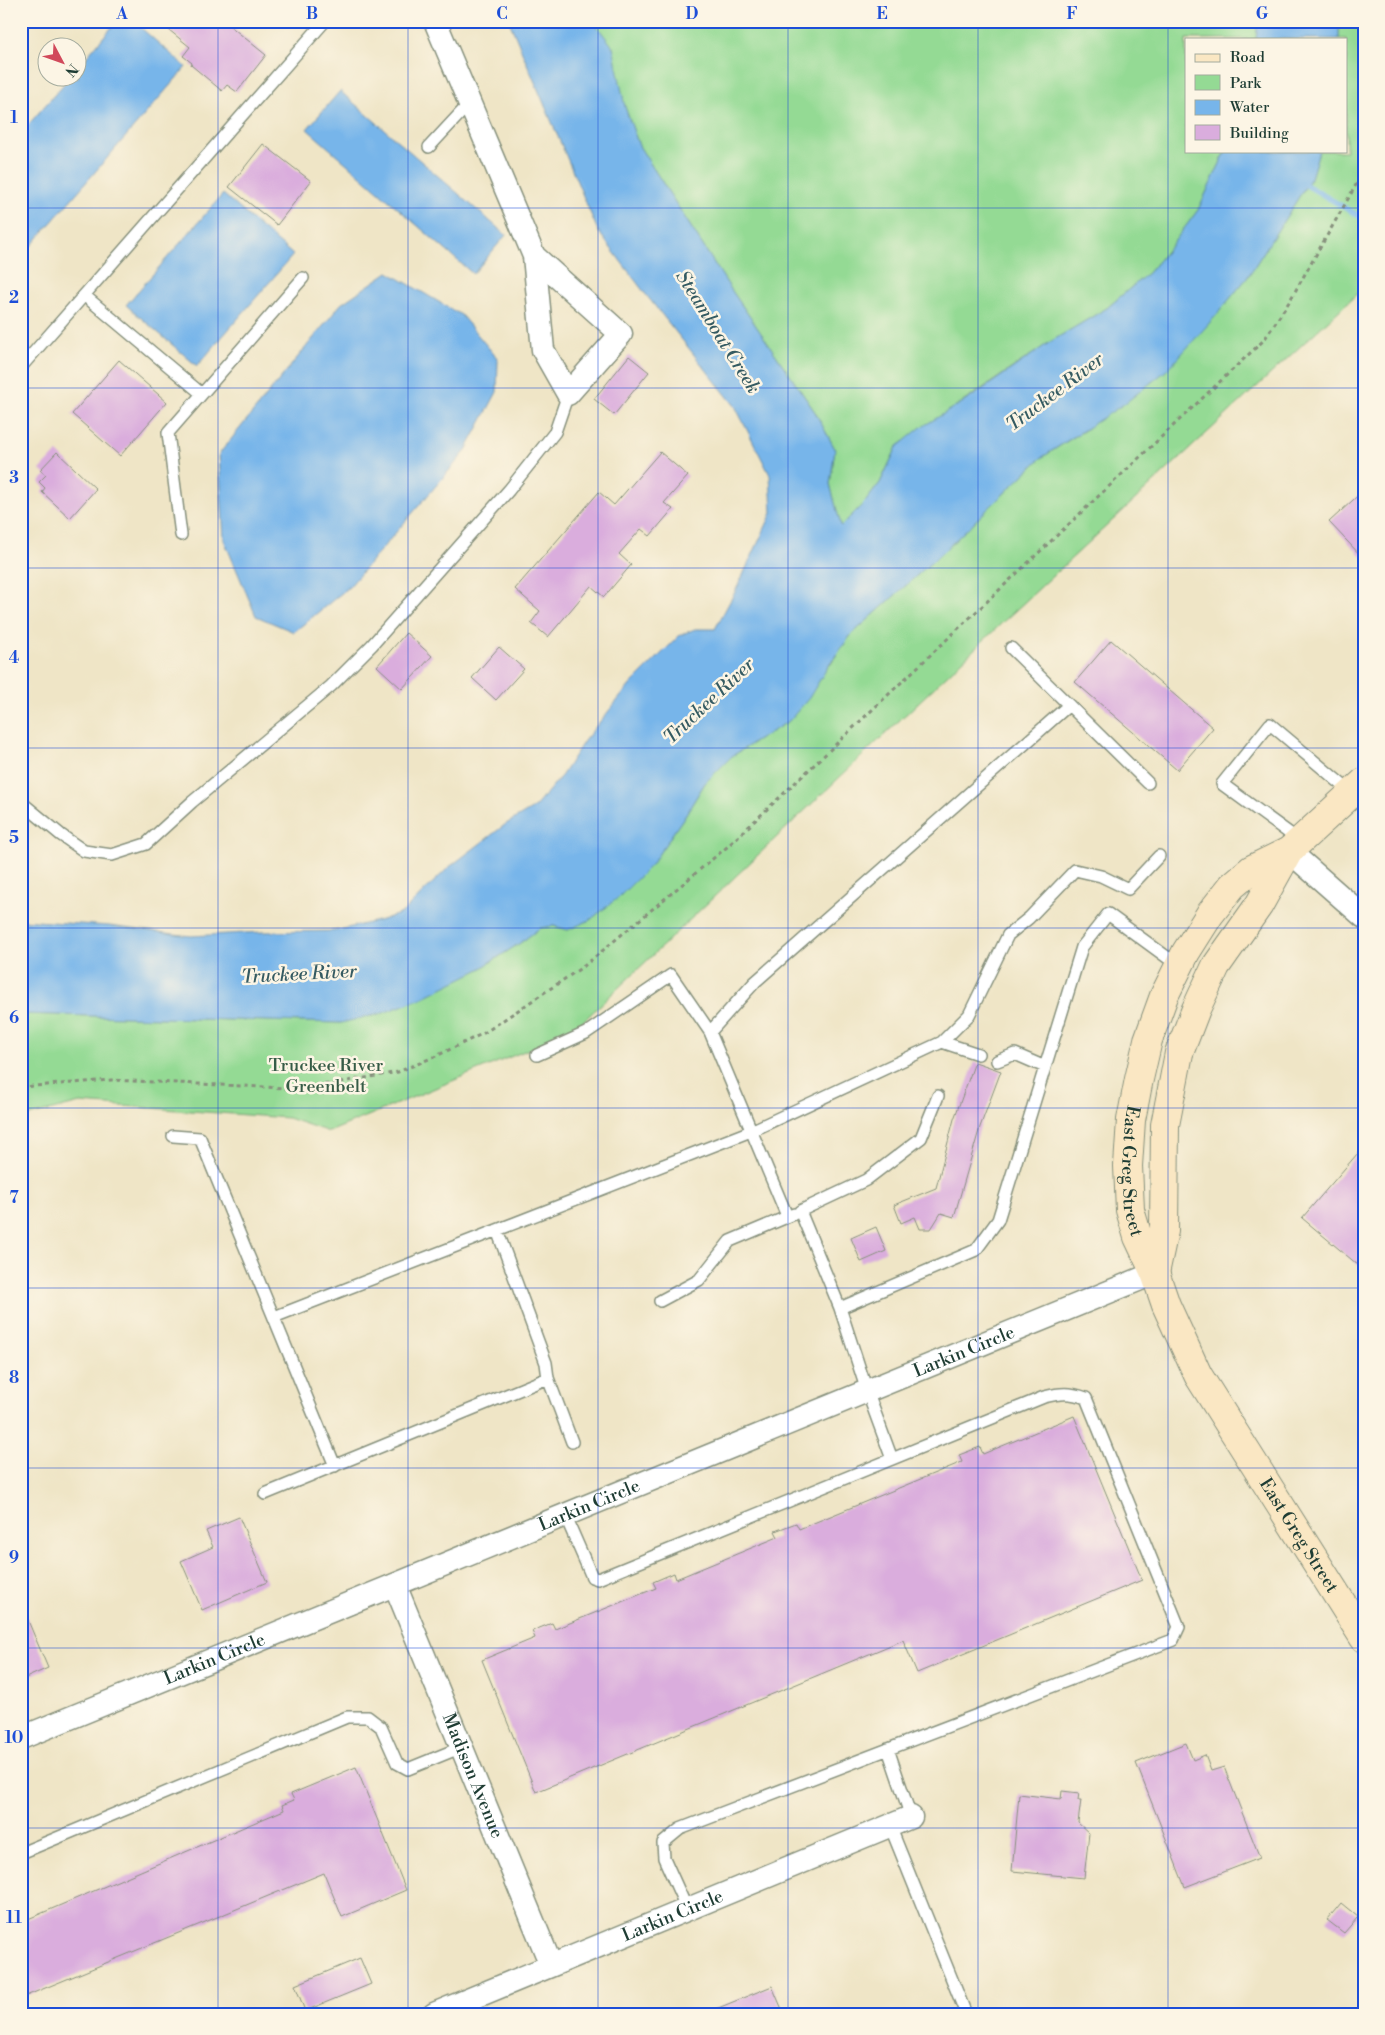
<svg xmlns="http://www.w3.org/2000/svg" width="1385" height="2035" viewBox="0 0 1385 2035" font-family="'Libre Bodoni',serif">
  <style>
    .green { fill: #94da94; stroke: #5a8c64 }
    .water { fill: #77b5ea; stroke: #4b798f }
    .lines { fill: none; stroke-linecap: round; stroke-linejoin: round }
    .stream { stroke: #77b5ea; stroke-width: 5.5 }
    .building { fill: #daaddd }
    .lane-casing { stroke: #87917d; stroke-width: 14 }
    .street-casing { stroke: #87917d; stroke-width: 25 }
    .secondary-casing { stroke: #87917d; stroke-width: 30 }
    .path { stroke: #87917d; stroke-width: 3; stroke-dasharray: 4 4; stroke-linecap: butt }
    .lane { stroke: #fff; stroke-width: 11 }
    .street { stroke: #fff; stroke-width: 22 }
    .secondary { stroke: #fae7c3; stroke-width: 28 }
    .grid { fill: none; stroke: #1d4ed8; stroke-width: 1; stroke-opacity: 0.55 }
    .labels { text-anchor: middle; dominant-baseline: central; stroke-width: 5; stroke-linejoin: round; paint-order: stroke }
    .park-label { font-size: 18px; fill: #365c47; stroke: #fcf5e5 }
    .street-label { font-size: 18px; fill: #1f3d34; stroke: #fcf5e5 }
    .water-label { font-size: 19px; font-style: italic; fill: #355b62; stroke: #fcf5e5 }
    .neatline { fill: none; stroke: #1d4ed8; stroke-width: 2 }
    .grid-label { font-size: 16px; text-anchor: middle; font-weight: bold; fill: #1d4ed8 }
  </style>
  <rect width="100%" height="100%" fill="#fcf5e5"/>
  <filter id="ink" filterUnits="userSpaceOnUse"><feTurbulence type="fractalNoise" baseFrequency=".02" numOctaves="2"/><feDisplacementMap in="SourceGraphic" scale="10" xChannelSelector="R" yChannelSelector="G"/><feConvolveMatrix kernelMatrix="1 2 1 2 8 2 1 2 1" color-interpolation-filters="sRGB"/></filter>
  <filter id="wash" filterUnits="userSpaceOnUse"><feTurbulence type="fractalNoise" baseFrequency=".0096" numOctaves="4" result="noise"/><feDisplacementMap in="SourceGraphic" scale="20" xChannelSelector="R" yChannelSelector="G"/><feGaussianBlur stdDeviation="1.12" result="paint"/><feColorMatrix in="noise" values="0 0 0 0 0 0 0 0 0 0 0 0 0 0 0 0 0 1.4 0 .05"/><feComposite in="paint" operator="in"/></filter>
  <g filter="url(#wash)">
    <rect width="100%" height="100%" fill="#efe5c6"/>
    <path class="green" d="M588,21H1258L1256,39H1186V151H1226L1198,210L1171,246L1148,273L1107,308L1050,342L897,447L880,483L865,502L841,527L830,484L835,449L815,412L730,288L639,146L625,107Z
      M1339,21H1364V278L1359,292L1003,622L573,1031L329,1132L288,1118L80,1103L21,1118V1014L341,1023L480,969L520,943L540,928L554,926L568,930L651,865L684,817L705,783L732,756L789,721L851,635L944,551L1041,458L1085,430L1213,319L1247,278L1311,178L1319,151H1346V39H1339Z"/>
    <path class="water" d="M117,21H133L186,67L30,247L21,239V133L69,78H78V67Z
      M509,21H593L613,47L625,107L639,146L730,288L815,412L835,449L830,484L841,526L865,502L880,483L897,447L920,428L970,398L1050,342L1107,308L1148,273L1171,246L1198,210L1226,151H1319L1311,178L1247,278L1213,319L1167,370L1124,404L1041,458L944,551L851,635L830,663L809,698L789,721L732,756L705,783L684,817L651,865L619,897L590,920L568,930L554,926L540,928L520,943L480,969L422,998L383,1013L341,1023L21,1014V920L109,926L191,936L263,932L334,931L382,920L402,913L448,868L506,824L535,807L562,775L584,741L631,684L680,635L695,629H715L735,592L772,513L770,475L735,406L647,296L598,231Z
      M1258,21H1339V39H1256Z
      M340,91L506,235L473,274L307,129Z
      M223,194L293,255L197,366L126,305Z
      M388,272L461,315L498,359L497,392L465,452L349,587L294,632L256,616L224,540L219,454L341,304Z"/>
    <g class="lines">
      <path class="stream" d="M1301,182L1364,219"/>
    </g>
    <g id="blocks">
      <path class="building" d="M158,21H224L266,55L237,92L227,85L222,91L191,65L192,63L183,56L190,47Z
        M263,144L311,181L277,225L229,187Z
        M629,356L649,372L614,415L594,399Z
        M119,360L167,402L120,456L72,414Z
        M57,452L96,489L70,518L42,492L45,488L39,482L46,475L40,470Z
        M660,452L688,476L664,503L673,509L650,536L641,529L619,554L631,565L604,597L591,586L548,637L531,623L540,611L515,589L599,492L614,505Z
        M1364,490V559L1329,522Z
        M406,633L432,656L402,689L377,666Z
        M1111,640L1213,728L1177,770L1075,682Z
        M499,647L524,669L496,700L472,678Z
        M975,1062L1001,1071L980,1127L954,1217L941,1213L931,1229H920L915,1217L901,1223L894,1205L936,1188L954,1119Z
        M1364,1146V1270L1302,1218Z
        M876,1227L886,1251L861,1262L851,1238Z
        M1074,1416L1142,1580L917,1673L903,1640L536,1792L482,1660L535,1638L532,1631L552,1623L555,1629L656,1588L653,1582L674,1573L676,1579L778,1537L775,1531L796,1523L799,1529L962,1462L959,1455L980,1447L983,1454Z
        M239,1517L267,1582L202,1610L181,1561L213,1547L206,1531Z
        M21,1604L48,1668L21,1680Z
        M1186,1743L1193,1760L1205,1755L1211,1771L1224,1767L1260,1858L1185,1887L1136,1763Z
        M356,1767L406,1890L342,1917L324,1873L21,1998V1922L284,1810L282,1805L294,1800L291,1794Z
        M1062,1791L1079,1793L1078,1800H1081L1078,1823L1089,1833L1084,1878L1012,1871L1019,1794L1061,1799Z
        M1341,1903L1358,1917L1344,1933L1327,1920Z
        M360,1958L371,1984L305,2011L295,1985Z
        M772,1986L784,2014H706V2013Z"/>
    </g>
  </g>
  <g filter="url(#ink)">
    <use href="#blocks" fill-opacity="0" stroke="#87917d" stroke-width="1"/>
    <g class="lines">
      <g class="lane-casing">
        <path id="lane" d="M429,147L469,104
          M85,296L202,394
          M21,367L325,21
          M181,535L168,433L303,278
          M1011,648L1148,783
          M21,802L61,835L84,851L112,855L146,844L192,802L331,686L372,645L509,490L555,432L568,394
          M1300,841L1222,784L1270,724L1352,793
          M942,1042L978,1054
          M537,1055L586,1033L671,975L710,1032
          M997,1061L1015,1054L1045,1067
          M173,1136L200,1138L335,1466
          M787,1216L710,1032L755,982L1069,705
          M660,1301L699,1280L730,1241L794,1214
          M840,1308L800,1211L866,1180L921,1138L938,1096
          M274,1317L751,1131L942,1042L969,1015L1008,935L1029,918L1075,870L1101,876L1128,889L1159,856
          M548,1378L572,1442
          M892,1459L867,1391L840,1308L976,1250L998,1220L1082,947L1108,914L1179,966
          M265,1494L548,1378L546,1363L497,1230
          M565,1515L592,1577L598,1579L1044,1397C1060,1393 1070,1392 1086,1398L1179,1627L1173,1640L680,1829L663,1843L664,1858L687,1909
          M888,1749L911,1817
          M890,1826L966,2014
          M21,1853L347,1717H368L381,1727L397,1763L408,1769L462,1747"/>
      </g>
      <g class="street-casing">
        <g id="street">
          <path d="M435,21L534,256L543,350L568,394L621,334L534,256"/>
          <path d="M1289,851L1364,917"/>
          <path id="s1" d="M395,1585L551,1965"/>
          <path id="s2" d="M21,1738L1155,1273"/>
          <path id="s3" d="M434,2014L911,1817"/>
        </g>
      </g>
      <g class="secondary-casing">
        <g id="secondary">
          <path id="s4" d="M1364,782L1289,851L1252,869L1232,886L1210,914L1186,952L1164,996L1148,1040L1139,1079L1131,1120L1128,1166L1130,1210L1138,1237L1155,1273L1166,1305L1198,1375L1364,1638"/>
          <path d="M1155,1273L1164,1231L1165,1125L1179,1053L1196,1009L1216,966L1259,905L1289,851"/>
        </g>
      </g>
      <path class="path" d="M21,1087L111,1080L286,1088L331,1084L398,1072L434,1057L484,1033L584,966L727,847L1264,340L1289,302L1364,171"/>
      <use href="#lane" class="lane"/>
      <use href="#street" class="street"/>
      <use href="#secondary" class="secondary"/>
    </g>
  </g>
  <path class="grid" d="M218,21V2014M408,21V2014M598,21V2014M788,21V2014M978,21V2014M1168,21V2014M21,208H1364M21,388H1364M21,568H1364M21,748H1364M21,928H1364M21,1108H1364M21,1288H1364M21,1468H1364M21,1648H1364M21,1828H1364"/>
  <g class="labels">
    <g class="park-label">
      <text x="326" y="1065">Truckee River<tspan x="326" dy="21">Greenbelt</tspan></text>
    </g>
    <g class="street-label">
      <text stroke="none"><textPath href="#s4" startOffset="479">East Greg Street</textPath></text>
      <text stroke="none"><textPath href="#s2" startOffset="1019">Larkin Circle</textPath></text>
      <text stroke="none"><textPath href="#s2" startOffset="614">Larkin Circle</textPath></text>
      <text stroke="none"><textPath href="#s4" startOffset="886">East Greg Street</textPath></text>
      <text stroke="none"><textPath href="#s2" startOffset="209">Larkin Circle</textPath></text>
      <text stroke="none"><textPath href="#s1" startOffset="206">Madison Avenue</textPath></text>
      <text stroke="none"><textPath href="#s3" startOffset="258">Larkin Circle</textPath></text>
    </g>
    <g class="water-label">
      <text transform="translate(718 332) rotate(58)">Steamboat Creek</text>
      <text transform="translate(1055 392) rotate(-37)">Truckee River</text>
      <text transform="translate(709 701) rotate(-43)">Truckee River</text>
      <text transform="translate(299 974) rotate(-3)">Truckee River</text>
    </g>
  </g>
  <rect width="1385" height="2035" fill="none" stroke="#fcf5e5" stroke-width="55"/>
  <rect x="1185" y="38" width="162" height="115" fill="#fcf5e5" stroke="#a4ab9e"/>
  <rect x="1195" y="54" width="25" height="8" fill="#fae7c3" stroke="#a4ab9e"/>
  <text x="1230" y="62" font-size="15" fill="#1f3d34">Road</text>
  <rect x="1195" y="75" width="25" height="15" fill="#94da94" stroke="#a4ab9e"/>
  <text x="1230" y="88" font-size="15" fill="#1f3d34">Park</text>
  <rect x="1195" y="100" width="25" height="15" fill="#77b5ea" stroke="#a4ab9e"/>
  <text x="1230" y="112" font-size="15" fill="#1f3d34">Water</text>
  <rect x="1195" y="125" width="25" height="15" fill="#daaddd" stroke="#a4ab9e"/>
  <text x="1230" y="138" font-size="15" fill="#1f3d34">Building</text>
  <g transform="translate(62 62) rotate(131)"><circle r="24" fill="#fcf5e5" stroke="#a4ab9e"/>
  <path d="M0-4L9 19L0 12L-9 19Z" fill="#d1495b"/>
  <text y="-8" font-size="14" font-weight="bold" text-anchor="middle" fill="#1f3d34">N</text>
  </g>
  <rect x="28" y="28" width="1330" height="1980" class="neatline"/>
  <g class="grid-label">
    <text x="122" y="19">A</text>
    <text x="312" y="19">B</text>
    <text x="502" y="19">C</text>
    <text x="692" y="19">D</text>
    <text x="882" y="19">E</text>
    <text x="1072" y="19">F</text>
    <text x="1262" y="19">G</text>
    <text x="14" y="123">1</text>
    <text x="14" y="303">2</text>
    <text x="14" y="483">3</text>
    <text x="14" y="663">4</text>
    <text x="14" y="843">5</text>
    <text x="14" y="1023">6</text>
    <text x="14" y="1203">7</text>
    <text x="14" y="1383">8</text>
    <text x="14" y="1563">9</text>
    <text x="14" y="1743">10</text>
    <text x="14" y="1923">11</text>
  </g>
</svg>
